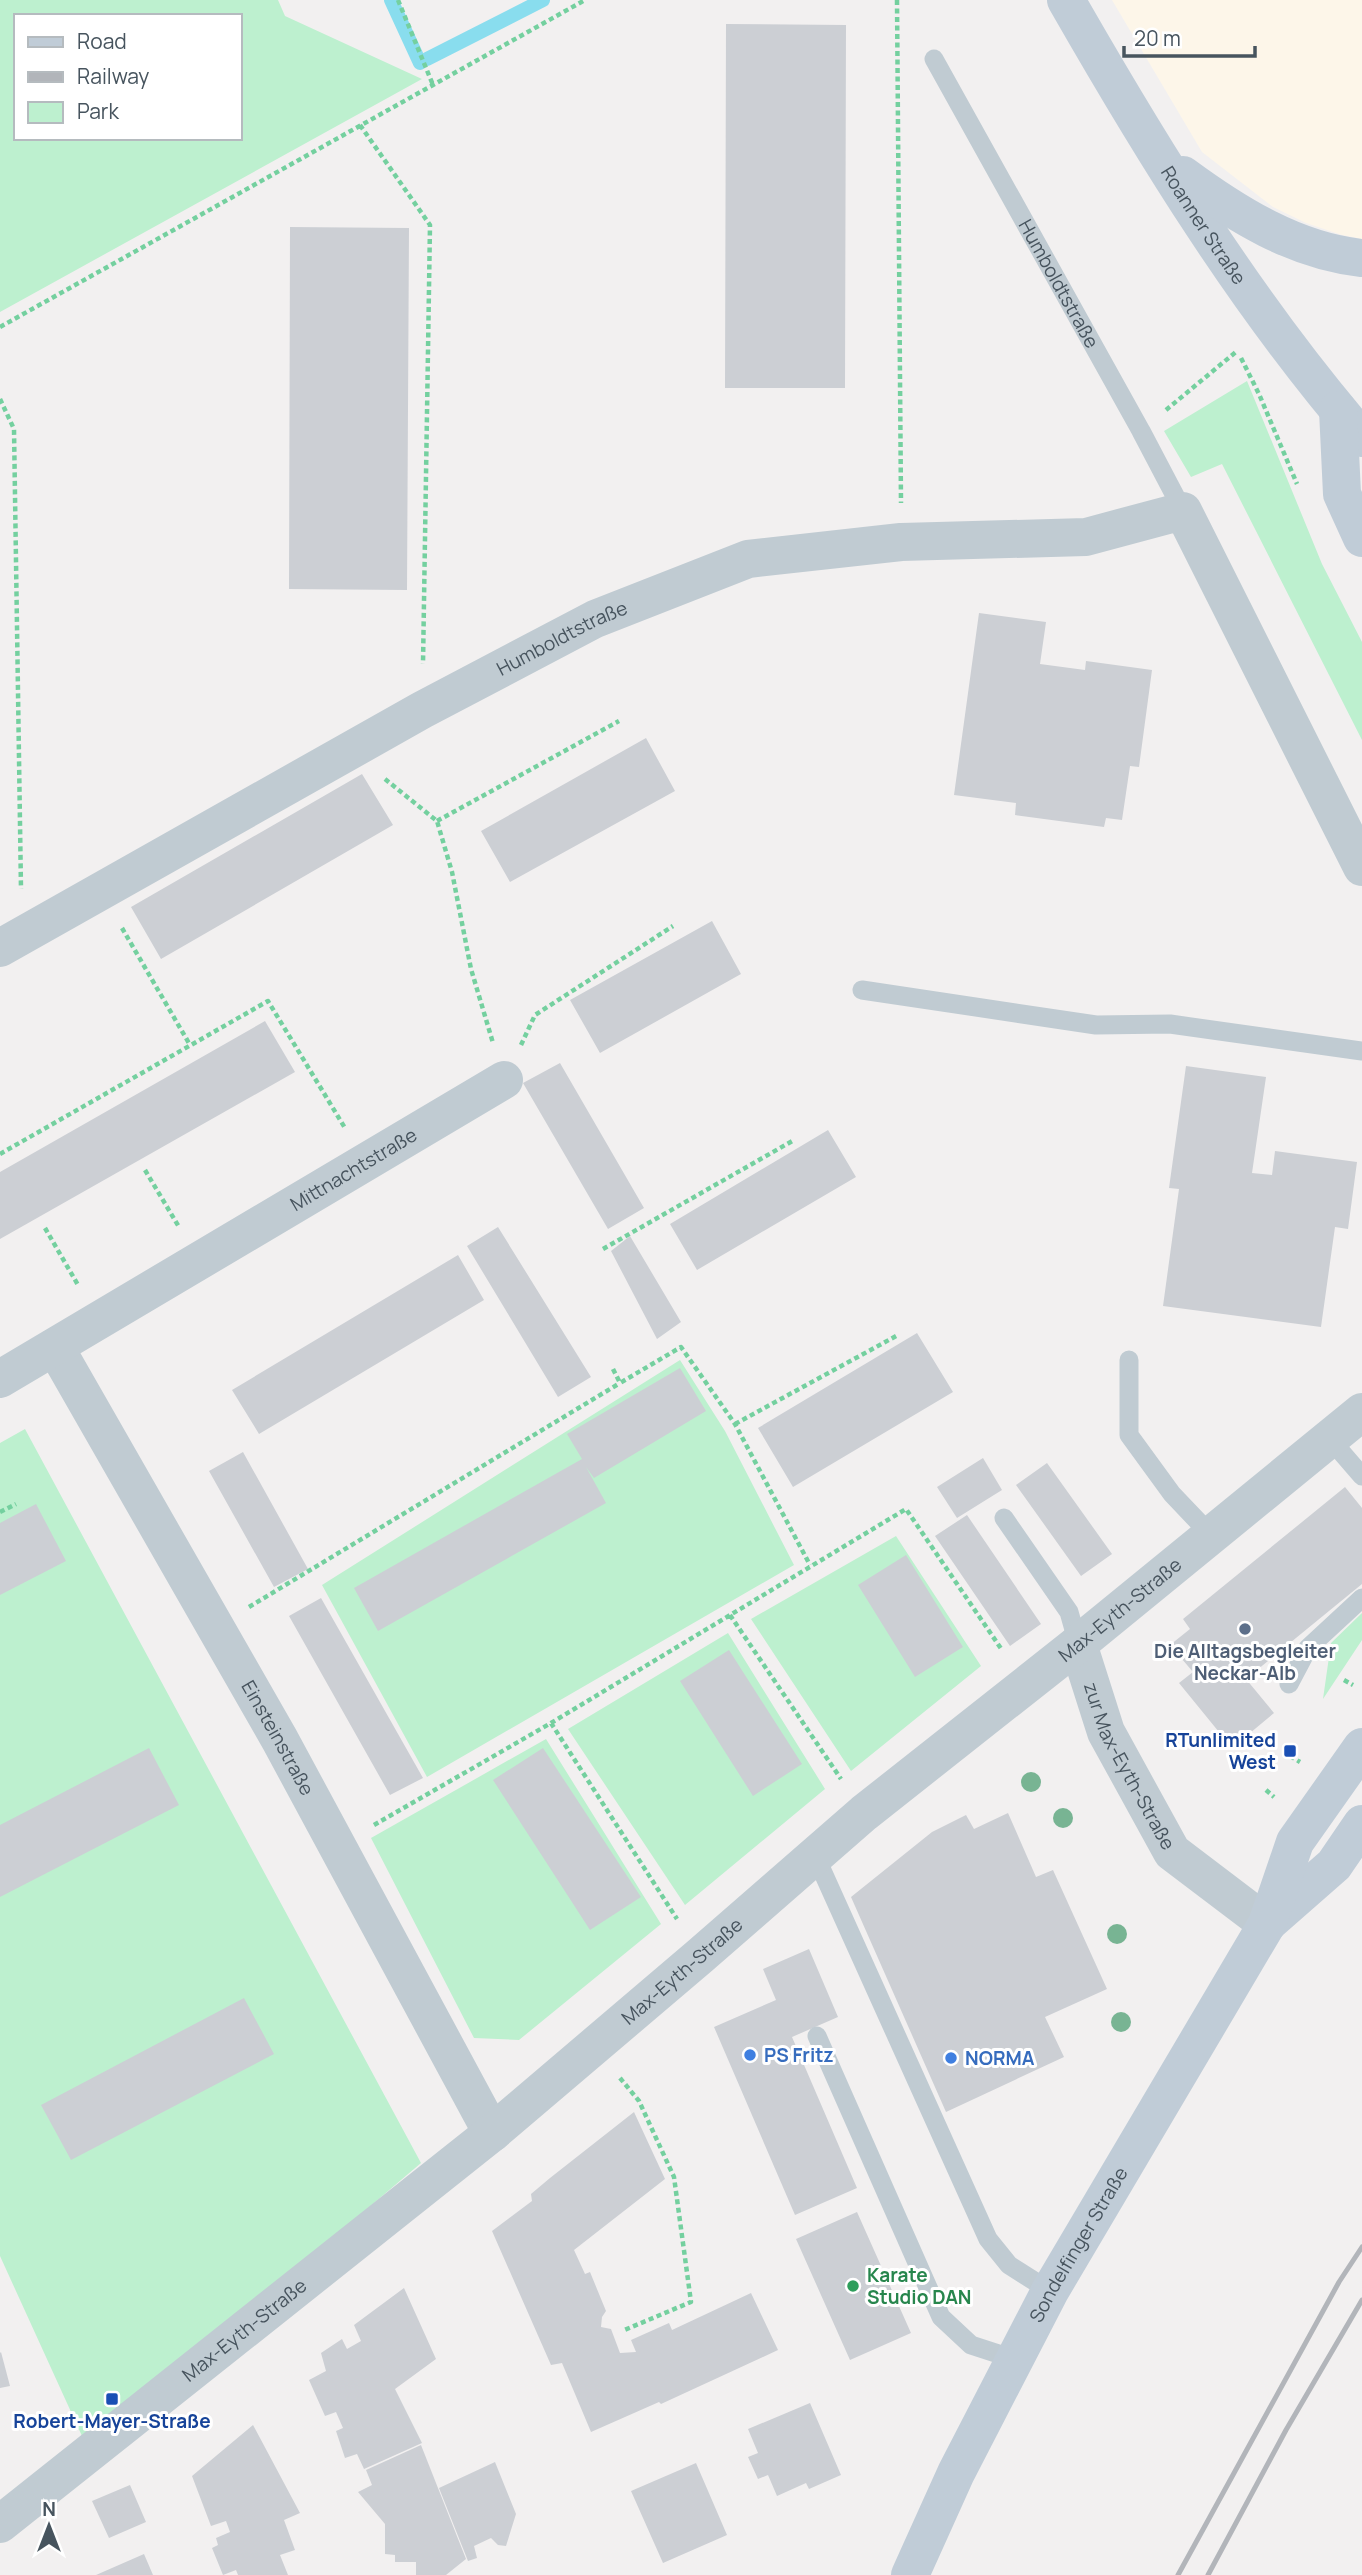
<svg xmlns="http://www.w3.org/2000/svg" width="1362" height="2575" viewBox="0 0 1362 2575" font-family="Manrope,sans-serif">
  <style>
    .commercial { fill: #fdf6e9 }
    .green { fill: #bdf0cf; fill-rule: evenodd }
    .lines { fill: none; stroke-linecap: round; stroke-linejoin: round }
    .stream { stroke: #89ddee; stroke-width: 14 }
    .building { fill: #cccfd4 }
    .path { stroke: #74d09f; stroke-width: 4.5; stroke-dasharray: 5 3.5; stroke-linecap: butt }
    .lane { stroke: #c0cbd2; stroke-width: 19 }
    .street { stroke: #c0cbd2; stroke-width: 38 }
    .secondary { stroke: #c0ccd7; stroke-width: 38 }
    .rail { stroke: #b2b5ba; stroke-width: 5 }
    .tree { fill: #78b493 }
    .service-dot { fill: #5c6f8a; stroke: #fff; stroke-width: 2.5 }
    .transit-dot { fill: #1a4fb4; stroke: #fff; stroke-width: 2.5 }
    .shop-dot { fill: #3f7fe0; stroke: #fff; stroke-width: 2.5 }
    .leisure-dot { fill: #2e9e5b; stroke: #fff; stroke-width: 2.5 }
    .labels { text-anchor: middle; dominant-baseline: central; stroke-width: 6; stroke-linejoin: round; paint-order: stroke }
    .street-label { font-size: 19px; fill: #47545e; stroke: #fff }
    .service-label { font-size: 19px; font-weight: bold; fill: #4e5e75; stroke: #fff }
    .transit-label { font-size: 19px; font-weight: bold; fill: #164399; stroke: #fff; text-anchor: end }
    .shop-label { font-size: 19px; font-weight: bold; fill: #366cbe; stroke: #fff; text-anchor: start }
    .leisure-label { font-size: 19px; font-weight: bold; fill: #27864d; stroke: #fff; text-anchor: start }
  </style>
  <rect width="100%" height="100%" fill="#f2f0f0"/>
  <path class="commercial" d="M1112,0H1362V239L1342,235L1306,223L1273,207L1202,152Z"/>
  <path class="green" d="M0,0H278L285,16L422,79L0,312ZM16,16H240V138H16Z
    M1247,381L1322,564L1362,642V740L1222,464L1191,477L1164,431Z
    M680,1360L725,1431L794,1565L427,1777L322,1585Z
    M25,1429L421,2163L87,2447L0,2256V1443Z
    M896,1536L981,1666L851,1771L751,1619Z
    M1362,1613V1640L1323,1699L1331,1643Z
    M728,1633L825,1789L685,1905L568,1729Z
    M546,1739L661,1924L519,2040L474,2038L371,1838Z"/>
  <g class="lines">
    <path class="stream" d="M391,0L420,63
      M427,59L543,0"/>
  </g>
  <path class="building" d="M726,24L846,25L845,388H725Z
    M290,227L409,228L407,590L289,589Z
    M979,613L1046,622L1040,664L1085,670L1086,661L1152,670L1139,767L1130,766L1122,820L1106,818L1104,827L1015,815L1016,803L954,795Z
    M646,738L675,791L510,882L481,831Z
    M362,774L393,825L161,959L131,907Z
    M712,921L741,974L600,1053L570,1000Z
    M265,1021L295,1072L0,1239V1172Z
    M560,1063L644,1208L608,1229L523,1083Z
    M1186,1066L1266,1077L1252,1173L1272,1175L1275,1151L1357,1162L1348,1229L1335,1227L1321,1327L1163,1306L1179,1189L1169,1188Z
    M828,1130L856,1177L697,1270L670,1224Z
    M498,1227L591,1377L558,1397L467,1246Z
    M630,1236L681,1322L657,1339L611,1251Z
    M458,1255L484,1300L259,1434L232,1390Z
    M917,1333L953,1392L793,1487L758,1428Z
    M680,1368L706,1411L594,1478L586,1467L606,1503L378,1631L354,1588L582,1459L567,1434Z
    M243,1452L308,1569L274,1587L209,1471Z
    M983,1458L1002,1490L957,1518L937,1487Z
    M1047,1463L1112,1554L1081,1576L1016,1485Z
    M1345,1487L1362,1508V1584L1246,1679L1274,1713L1232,1748L1179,1683L1193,1672L1170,1645L1190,1629L1183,1619Z
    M36,1504L66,1561L0,1595V1523Z
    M967,1515L1041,1624L1010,1646L935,1536Z
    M906,1555L963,1647L915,1677L858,1585Z
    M321,1598L423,1778L390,1795L289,1616Z
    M729,1650L802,1764L753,1796L680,1681Z
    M149,1748L179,1805L0,1897V1825Z
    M543,1748L641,1897L590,1930L493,1780Z
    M1008,1813L1036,1877L1053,1870L1107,1989L1045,2017L1064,2057L946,2112L851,1897L932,1832L966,1815L974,1829Z
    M809,1949L838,2017L792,2037L857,2188L795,2215L714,2027L776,2000L763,1969Z
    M244,1998L274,2054L71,2160L41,2105Z
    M634,2112L665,2179L574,2250L585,2274L590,2272L606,2311L602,2317L601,2327L611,2329L620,2353L636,2352L631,2340L669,2323L672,2330L751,2293L778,2350L661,2404L659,2402L591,2432L562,2363L551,2365L492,2231L532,2201L531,2194L550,2178Z
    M857,2212L911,2333L850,2360L796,2239Z
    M404,2288L436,2359L395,2389L422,2443L364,2469L357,2454L345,2458L336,2431L343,2428L336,2412L325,2416L309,2380L326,2371L321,2353L342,2339L347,2349L361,2341L354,2325Z
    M1,2352L10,2386L0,2388V2353Z
    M810,2403L841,2475L809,2489L806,2483L777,2496L768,2475L758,2479L748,2457L758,2453L748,2429Z
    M253,2425L300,2513L284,2520L295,2550L280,2555L288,2575H238L236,2570L223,2575L212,2548L218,2545L216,2538L230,2532L226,2521L211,2526L192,2476Z
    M421,2445L466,2559L446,2575H416V2562H395V2555L385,2554V2524L358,2492L372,2485L366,2470Z
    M495,2462L516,2514L506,2546L498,2545L491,2538L474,2546L477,2558L468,2561L439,2488Z
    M696,2463L727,2535L663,2563L631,2491Z
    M130,2485L146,2522L109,2538L92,2501Z
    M144,2554L153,2575H96Z"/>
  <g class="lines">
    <path class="path" d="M398,0L433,85
      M897,0L901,503
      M360,125L430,225L423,664
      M0,327L585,0
      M1241,358L1259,394L1297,484
      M0,399L14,429L21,889
      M1166,410L1237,351
      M385,779L437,821L452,872L471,969L493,1043
      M437,821L619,721
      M122,928L190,1045
      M521,1045L535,1015L673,926
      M0,1154L268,1001L345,1128
      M145,1170L179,1227
      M45,1228L78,1285
      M603,1249L794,1140
      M613,1369L620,1383L681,1347L735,1424L810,1565
      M735,1424L898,1335
      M0,1512L16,1504
      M249,1607L620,1383
      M730,1615L841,1779
      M1344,1680L1353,1685
      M551,1723L677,1919
      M1290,1756L1300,1762
      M1266,1790L1274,1797
      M374,1825L551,1723L906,1509L1002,1650
      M620,2078L639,2101L674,2177L691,2302L622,2331"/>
    <g class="lane">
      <path id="s1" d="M934,59L1141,431L1183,511"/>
      <path d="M862,990L1096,1025L1170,1024L1362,1051"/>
      <path d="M1129,1360V1435L1172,1494L1211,1535"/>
      <path d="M1330,1439L1362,1476"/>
      <path d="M1004,1518L1069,1612L1078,1644"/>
      <path d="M1289,1684L1308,1648L1362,1598"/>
      <path d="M815,1855L988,2239L1009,2265L1050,2291"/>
      <path d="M817,2036L941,2317L971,2345L1014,2359"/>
    </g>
    <g class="street">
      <path id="s2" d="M0,948L422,710L595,619L748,559L901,542L1086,537L1183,511L1362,867"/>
      <path id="s3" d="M55,1347L280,1740L492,2133"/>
      <path id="s4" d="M0,1379L504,1080"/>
      <path id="s5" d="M1078,1644L1106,1732L1172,1852L1267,1924"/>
      <path id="s6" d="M0,2524L492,2133L700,1956L864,1813L1078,1644L1362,1412"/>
    </g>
    <g class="secondary">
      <path id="s7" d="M1066,0C1153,152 1247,305 1362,438"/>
      <path d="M1183,175C1236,214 1295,251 1362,258"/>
      <path d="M1338,410L1342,494L1362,538"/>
      <path d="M1269,1922L1334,1865L1362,1824"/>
      <path id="s8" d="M910,2575L956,2473L1050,2291L1267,1924L1295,1842L1362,1747"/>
    </g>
    <path class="rail" d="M1178,2575L1339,2282L1362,2247
      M1208,2575L1286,2430L1362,2300"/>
  </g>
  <g class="tree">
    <circle cx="1031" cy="1782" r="10"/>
    <circle cx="1063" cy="1818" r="10"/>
    <circle cx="1117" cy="1934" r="10"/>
    <circle cx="1121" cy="2022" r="10"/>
  </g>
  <circle class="service-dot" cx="1245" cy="1629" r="7"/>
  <g class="transit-dot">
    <rect x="1283" y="1744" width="14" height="14" rx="3.5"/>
    <rect x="105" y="2392" width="14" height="14" rx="3.5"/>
  </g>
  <g class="shop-dot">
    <circle cx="750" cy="2055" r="7"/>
    <circle cx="951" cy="2058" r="7"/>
  </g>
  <circle class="leisure-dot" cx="853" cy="2286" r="7"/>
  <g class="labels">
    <g class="street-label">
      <text stroke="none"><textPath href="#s7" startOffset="264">Roanner Straße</textPath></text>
      <text stroke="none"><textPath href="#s1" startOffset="257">Humboldtstraße</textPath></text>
      <text stroke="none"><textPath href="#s2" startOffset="642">Humboldtstraße</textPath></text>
      <text stroke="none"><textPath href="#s4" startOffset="411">Mittnachtstraße</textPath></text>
      <text stroke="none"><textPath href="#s6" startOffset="1446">Max-Eyth-Straße</textPath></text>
      <text stroke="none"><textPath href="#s3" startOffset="450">Einsteinstraße</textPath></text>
      <text stroke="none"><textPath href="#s5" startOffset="133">zur Max-Eyth-Straße</textPath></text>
      <text stroke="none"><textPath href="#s6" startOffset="878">Max-Eyth-Straße</textPath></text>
      <text stroke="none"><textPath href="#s8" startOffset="371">Sondelfinger Straße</textPath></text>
      <text stroke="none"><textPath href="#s6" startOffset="312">Max-Eyth-Straße</textPath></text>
    </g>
    <g class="service-label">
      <text x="1245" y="1651">Die Alltagsbegleiter<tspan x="1245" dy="22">Neckar-Alb</tspan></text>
    </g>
    <g class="transit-label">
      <text x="1276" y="1740">RTunlimited<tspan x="1276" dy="22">West</tspan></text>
      <text x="112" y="2421" text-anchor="middle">Robert-Mayer-Straße</text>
    </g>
    <g class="shop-label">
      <text x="764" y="2055">PS Fritz</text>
      <text x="965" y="2058">NORMA</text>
    </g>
    <g class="leisure-label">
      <text x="867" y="2275">Karate<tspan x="867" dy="22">Studio DAN</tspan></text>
    </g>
  </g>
  <rect x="14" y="14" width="228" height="126" fill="#ffffff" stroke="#b5bbbf" stroke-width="2"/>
  <rect x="28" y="37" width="35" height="10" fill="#c0ccd7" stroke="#b5bbbf" stroke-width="2"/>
  <text x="77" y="49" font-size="21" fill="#47545e">Road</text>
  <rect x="28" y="72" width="35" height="10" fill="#b2b5ba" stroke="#b5bbbf" stroke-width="2"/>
  <text x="77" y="84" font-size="21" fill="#47545e">Railway</text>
  <rect x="28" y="102" width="35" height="21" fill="#bdf0cf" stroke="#b5bbbf" stroke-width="2"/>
  <text x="77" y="119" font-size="21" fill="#47545e">Park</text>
  <g transform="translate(49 2526)" stroke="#ffffff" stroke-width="5" paint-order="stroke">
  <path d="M0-5L12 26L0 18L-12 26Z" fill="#47545e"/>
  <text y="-10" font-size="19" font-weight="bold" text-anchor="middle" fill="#47545e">N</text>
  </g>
  <path d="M1124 46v10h131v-10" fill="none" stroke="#47545e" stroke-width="3.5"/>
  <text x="1134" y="46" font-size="21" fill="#47545e" stroke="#ffffff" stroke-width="5" paint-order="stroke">20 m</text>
</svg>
